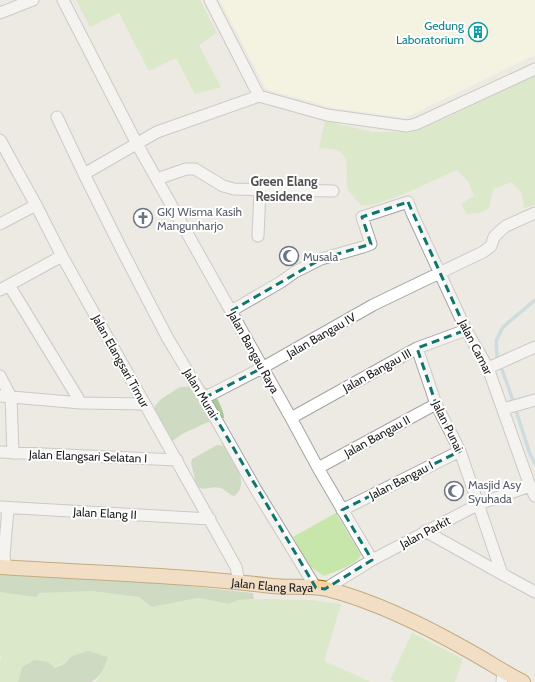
<svg xmlns="http://www.w3.org/2000/svg" width="535" height="682" viewBox="0 0 535 682" font-family="Cabin,sans-serif">
  <style>
    .education { fill: #fdfddc }
    .grass { fill: #c7e6aa }
    .forest { fill: #a8cb99 }
    .lines { fill: none; stroke-linecap: round; stroke-linejoin: round }
    .stream { stroke: #a5cdd9; stroke-width: 3.5 }
    .minor-casing { stroke: #a4a4a4; stroke-width: 13 }
    .major-casing { stroke: #8e6207; stroke-width: 16 }
    .minor { stroke: #fff; stroke-width: 11 }
    .major { stroke: #f7d19e; stroke-width: 14 }
    .marked { fill: none; stroke: #0f766e; stroke-width: 3; stroke-dasharray: 8 5; stroke-linejoin: round }
    .labels { text-anchor: middle; dominant-baseline: central; stroke-width: 4; stroke-linejoin: round; paint-order: stroke }
    .culture-label { font-size: 12px; fill: #0d838f; stroke: #fff; text-anchor: end }
    .worship-label { font-size: 12px; fill: #5b616d; stroke: #fff; text-anchor: start }
    .street-label { font-size: 12px; fill: #1d1d1d; stroke: #fff }
    .neighbourhood-label { font-size: 13px; font-weight: bold; fill: #505050; stroke: #fff }
  </style>
  <rect width="100%" height="100%" fill="#edeae3"/>
  <path class="education" d="M220,0H535V55L405,118L334,108L266,89Z"/>
  <path class="grass" d="M76,0H200L217,33L199,45L221,87L195,94L176,58L149,71L119,13L90,27Z
    M535,76V205L524,208L522,194L512,182L493,189L489,209L479,213L467,214L461,204L474,196L468,181L457,170C440,177 378,209 362,205C358,204 356,199 353,196C351,193 347,190 347,186C345,174 352,157 337,150C332,148 324,149 319,148L325,121L373,132H411L442,120Z
    M336,513L361,555C357,565 334,572 324,576L309,566L293,537Z
    M91,591L139,597L152,607L198,598L229,604L238,600L254,599L311,600L341,604L324,661L371,682H95L97,681L104,668L72,656C54,673 45,668 22,667L18,682H0V662L1,658L0,654V592L14,593Z
    M412,633L463,659L455,682H395L390,680Z"/>
  <path class="forest" d="M201,386C203,387 208,388 210,389C215,392 225,413 224,418L206,423L184,433L169,443L161,441L154,434L153,423L155,406L161,399L180,387Z
    M217,445L227,446C233,458 251,485 234,496C228,494 226,490 220,488C209,484 196,498 194,475C193,469 190,465 192,459Z
    M0,572L160,583L253,593L254,599L238,600L229,604L198,598L152,607L139,597L91,591L40,593L36,597L0,592Z
    M88,651L108,657C104,668 102,676 91,682H18L22,667L34,660L48,662L55,668L64,664L72,656Z"/>
  <g class="lines">
    <path class="stream" d="M535,300L503,327L496,341L497,356L509,389L530,454L535,464"/>
    <g class="minor-casing">
      <path id="minor" d="M63,0L137,144L291,418L318,468L372,560
        M210,0L259,96
        M0,13L33,0
        M57,117L84,174
        M0,140L36,205L62,256L236,567L239,582
        M157,179L186,169H195L223,186L234,189L333,191
        M0,224L36,205
        M258,236L260,189
        M9,285L81,403
        M0,290L62,256
        M231,311L281,282L295,272L321,259L363,247L371,244L362,217L408,202L412,213L466,330L488,368L530,486L535,496
        M417,348L436,404L460,451L502,574L535,592
        M488,368L535,347
        M0,376L11,397L13,453
        M0,396L81,403L145,404
        M204,398L262,368L373,305L483,252L491,246L494,237L501,230L506,226L535,213
        M503,409L535,400
        M291,418L417,348L466,330
        M0,452L177,460
        M318,468L436,404
        M0,507L210,519
        M342,510L460,451
        M425,531L502,574
        M6,568L4,556L8,508
        M316,588L255,488L213,414L167,337L124,254L84,174L157,132L259,96L327,115L407,126L416,124L535,69
        M325,589L372,560L479,504L530,486
        M502,682L503,671"/>
    </g>
    <g class="major-casing">
      <g id="major">
        <path id="s1" d="M0,567C91,573 182,575 272,586C290,588 309,585 327,589C374,601 429,628 471,652C489,662 505,673 523,682"/>
      </g>
    </g>
    <use href="#minor" class="minor"/>
    <use href="#major" class="major"/>
  </g>
  <path d="M0 0H535V682H0ZM408,202L466,330L417,348L436,404L460,451L342,510L372,560L325,589L316,588L204,398L262,368L231,311L321,259L371,244L362,217Z" fill="#edeae3" fill-opacity=".55" fill-rule="evenodd"/>
  <path class="marked" d="M408,202L466,330L417,348L436,404L460,451L342,510L372,560L325,589L316,588L204,398L262,368L231,311L321,259L371,244L362,217Z"/>
  <defs>
    <g id="building-ring" transform="scale(1)"><circle r="9.5" fill="#fff" stroke="#0f9aa8" stroke-width="1.5"/><path d="M-4-6H4V6H1V3H-1V6H-4ZM-2.5-4.3h1.7v1.8h-1.7ZM.8-4.3h1.7v1.8H.8ZM-2.5-1h1.7V.8h-1.7ZM.8-1h1.7V.8H.8Z" fill="#0f9aa8"/></g>
    <g id="church-ring" transform="scale(1)"><circle r="9.5" fill="#fff" stroke="#6b7280" stroke-width="1.5"/><path d="M-1.2-6h2.4v3.5h3.3v2.4h-3.3V6h-2.4V-.1h-3.3v-2.4h3.3Z" fill="#6b7280"/></g>
    <g id="mosque-ring" transform="scale(1)"><circle r="9.5" fill="#fff" stroke="#6b7280" stroke-width="1.5"/><path d="M3.5-4.9A6 6 0 1 0 3.5 4.9A5 5 0 1 1 3.5-4.9Z" fill="#6b7280"/></g>
  </defs>
  <g fill-rule="evenodd">
    <use href="#building-ring" x="478" y="32"/>
    <use href="#church-ring" x="143" y="218"/>
    <use href="#mosque-ring" x="289" y="256"/>
    <use href="#mosque-ring" x="454" y="491"/>
  </g>
  <g class="labels">
    <g class="culture-label">
      <text x="464" y="25">Gedung<tspan x="464" dy="14">Laboratorium</tspan></text>
    </g>
    <g class="worship-label">
      <text x="157" y="211">GKJ Wisma Kasih<tspan x="157" dy="14">Mangunharjo</tspan></text>
      <text x="303" y="256">Musala</text>
      <text x="468" y="484">Masjid Asy<tspan x="468" dy="14">Syuhada</tspan></text>
    </g>
    <g class="street-label">
      <text transform="translate(321 335) rotate(-30)">Jalan Bangau IV</text>
      <text transform="translate(476 347) rotate(63)">Jalan Camar</text>
      <text transform="translate(254 352) rotate(61)">Jalan Bangau Raya</text>
      <text transform="translate(121 361) rotate(61)">Jalan Elangsari Timur</text>
      <text transform="translate(377 370) rotate(-29)">Jalan Bangau III</text>
      <text transform="translate(201 393) rotate(59)">Jalan Murai</text>
      <text transform="translate(448 426) rotate(64)">Jalan Punai</text>
      <text transform="translate(377 436) rotate(-29)">Jalan Bangau II</text>
      <text transform="translate(88 456) rotate(2)">Jalan Elangsari Selatan I</text>
      <text transform="translate(401 480) rotate(-27)">Jalan Bangau I</text>
      <text transform="translate(105 513) rotate(3)">Jalan Elang II</text>
      <text transform="translate(425 532) rotate(-28)">Jalan Parkit</text>
      <text stroke="none"><textPath href="#s1" startOffset="273">Jalan Elang Raya</textPath></text>
    </g>
    <g class="neighbourhood-label">
      <text x="284" y="181">Green Elang<tspan x="284" dy="15">Residence</tspan></text>
    </g>
  </g>
</svg>
